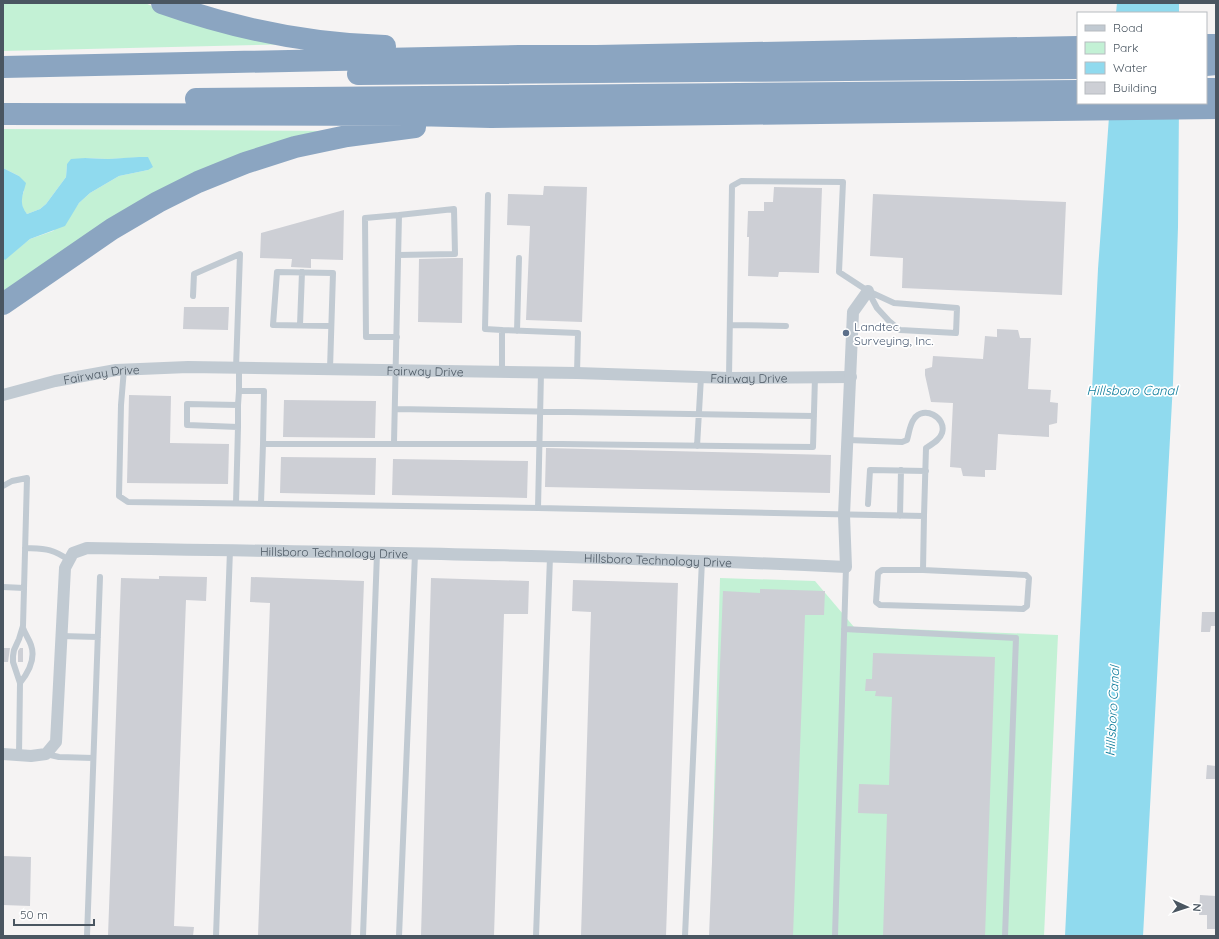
<svg xmlns="http://www.w3.org/2000/svg" width="1219" height="939" viewBox="0 0 1219 939" font-family="Quicksand,sans-serif">
  <style>
    .green { fill: #c3f1d5 }
    .water { fill: #90daee }
    .building { fill: #cdcfd5 }
    .lines { fill: none; stroke-linecap: round; stroke-linejoin: round }
    .lane { stroke: #c1cad2; stroke-width: 6 }
    .street { stroke: #c1cad2; stroke-width: 12 }
    .highway { stroke: #8ba5c1; stroke-width: 22 }
    .service-dot { fill: #5c6f8a; stroke: #fff; stroke-width: 1.5 }
    .labels { text-anchor: middle; dominant-baseline: central; stroke-width: 3.5; stroke-linejoin: round; paint-order: stroke }
    .service-label { font-size: 12px; fill: #4e5e75; stroke: #fff; text-anchor: start }
    .street-label { font-size: 12px; fill: #4a5661; stroke: #fff }
    .water-label { font-size: 13px; font-style: italic; fill: #0c7c9b; stroke: #fff }
  </style>
  <rect width="100%" height="100%" fill="#f5f3f3"/>
  <path class="green" d="M3,3H145L154,7L299,44L3,51Z
    M3,129L333,131L277,148L3,296V258L5,259L30,239L53,231L72,213L79,203L90,193L119,176L148,170V157L108,159L85,158L67,164L66,177L46,204L40,209L27,214L23,209L21,199L24,191L19,176L3,168Z
    M720,578L815,581L854,627L1058,635L1044,936H710Z"/>
  <path class="water" d="M1117,3H1179V13H1116Z
    M1110,103H1179L1178,227L1173,383L1143,936H1065L1098,269Z
    M139,157H148L153,167L148,170L119,176L90,193L79,203L65,226L30,239L5,260L3,258V168L19,176L26,183C23,195 18,203 27,214L40,209L46,204L66,177L67,164L71,159L85,158L108,159Z"/>
  <path class="building" d="M544,186L587,187L582,322L526,320L530,226L507,225L508,194L543,195Z
    M774,187L822,188L819,273L786,272H779L778,277L748,276L749,237H747L748,211H764V202H773Z
    M873,194L1066,202L1062,295L902,288L903,258L870,256Z
    M344,210L343,260L311,259V268L291,267L292,259L260,258L261,233Z
    M455,258H463L462,323L418,322L419,259Z
    M184,307H229L228,330L183,329Z
    M997,329L1018,330L1020,338H1031L1028,389L1051,390L1050,402L1058,403L1057,423L1049,425V437L998,434L996,470H985V477L963,476L961,468L950,467L953,403L931,402L925,375V369L932,367L933,356L983,359L985,336L997,337Z
    M129,395L171,396L170,443L229,444L228,484L127,483Z
    M284,400L376,401L375,438L283,437Z
    M546,448L831,455L830,493L545,487Z
    M281,457L376,458L375,495L280,493Z
    M393,459L528,461L527,498L392,495Z
    M159,576L207,577L206,601L186,600L174,926L194,927L193,936H108L121,578L159,579Z
    M251,577L364,581L351,936H258L270,603L250,602Z
    M431,578L529,581L528,614H504L494,936H421Z
    M573,580L678,583L666,936H581L591,612L572,611Z
    M760,589L825,591L824,615H805L793,936H709L723,591L760,593Z
    M1202,612H1216V626H1211L1210,632H1201Z
    M3,648H10L8,662H3Z
    M20,648H23V662H18V651Z
    M873,653L995,657L985,936H883L887,814L858,813L859,784L889,785L892,697L875,696L876,691H865L866,679H872Z
    M1207,765L1216,766V779H1206Z
    M3,856L31,857L30,906L3,905Z
    M1200,895L1216,896V929H1207V915H1199Z"/>
  <g class="lines">
    <path class="lane" d="M488,195L485,329L502,330
      M193,296L194,274L240,254L236,368
      M300,325L302,272
      M730,325L786,326
      M517,331L519,258
      M397,337H366L365,218L399,215
      M239,368V391H264L263,444H562L813,447L815,377
      M124,369L121,405L119,496L128,502L538,508L924,516L926,448C932,444 940,440 942,433C947,417 923,405 914,419C910,424 909,433 907,440L902,442L848,440
      M330,369L333,273L277,272L273,325L331,326
      M502,372V330L578,333L577,373
      M729,378L732,186L741,181L843,182L839,272L868,291L877,308L889,321L900,330L956,333L957,308L894,303L868,291
      M238,405V427L187,425V404L238,405L239,391
      M396,409L814,416
      M394,443L399,215L454,209L455,254L398,255
      M697,446L701,377
      M3,486L12,481L27,478L23,626L19,639L14,650L13,656V662L20,683L19,755
      M236,503L238,427
      M261,503L263,444
      M868,504L870,470L926,471
      M538,508L541,373
      M900,516L901,470
      M25,548C46,549 51,548 69,560
      M923,570L1026,575L1029,578L1027,606L1023,609L880,605L876,602L878,573L882,570H923L924,516
      M3,587L24,588
      M844,629L1016,638L1005,936
      M61,636L98,637
      M20,683C28,673 36,659 31,645C29,639 25,634 23,628
      M46,754L59,757L93,758
      M87,936L100,577
      M216,936L230,550
      M363,936L377,553
      M399,936L415,554
      M536,936L550,557
      M685,936L702,560
      M835,936L846,567"/>
    <g class="street">
      <path id="s1" d="M3,395L55,381L116,370L188,367L577,373L729,378L851,377"/>
      <path id="s2" d="M3,754L31,756L46,754L56,742L65,568L73,553L87,548C340,552 593,555 846,567L844,515L853,312L868,291"/>
    </g>
    <path class="highway" d="M162,3C233,28 310,44 385,46
      M1206,45H1216
      M1206,65L1216,64
      M3,67L519,56H596L1078,47
      M358,74L1078,68
      M1206,89H1216
      M196,99L1078,91
      M3,114L412,115L491,117L1216,108
      M3,304L112,229L158,202L198,182L245,163L295,147L347,136L415,127"/>
  </g>
  <circle class="service-dot" cx="846" cy="333" r="4"/>
  <g class="labels">
    <g class="service-label">
      <text x="854" y="326">Landtec<tspan x="854" dy="14">Surveying, Inc.</tspan></text>
    </g>
    <g class="street-label">
      <text stroke="none"><textPath href="#s1" startOffset="425">Fairway Drive</textPath></text>
      <text stroke="none"><textPath href="#s1" startOffset="101">Fairway Drive</textPath></text>
      <text stroke="none"><textPath href="#s1" startOffset="749">Fairway Drive</textPath></text>
      <text stroke="none"><textPath href="#s2" startOffset="512">Hillsboro Technology Drive</textPath></text>
      <text stroke="none"><textPath href="#s2" startOffset="836">Hillsboro Technology Drive</textPath></text>
    </g>
    <g class="water-label">
      <text x="1132" y="390">Hillsboro Canal</text>
      <text transform="translate(1112 711) rotate(-87)">Hillsboro Canal</text>
    </g>
  </g>
  <rect width="1219" height="939" fill="none" stroke="#4a5661" stroke-width="8"/>
  <rect x="1077" y="12" width="130" height="92" fill="#ffffff" stroke="#b7bbc0"/>
  <rect x="1085" y="25" width="20" height="6" fill="#c1cad2" stroke="#b7bbc0"/>
  <text x="1113" y="32" font-size="12" fill="#4a5661">Road</text>
  <rect x="1085" y="42" width="20" height="12" fill="#c3f1d5" stroke="#b7bbc0"/>
  <text x="1113" y="52" font-size="12" fill="#4a5661">Park</text>
  <rect x="1085" y="62" width="20" height="12" fill="#90daee" stroke="#b7bbc0"/>
  <text x="1113" y="72" font-size="12" fill="#4a5661">Water</text>
  <rect x="1085" y="82" width="20" height="12" fill="#cdcfd5" stroke="#b7bbc0"/>
  <text x="1113" y="92" font-size="12" fill="#4a5661">Building</text>
  <g transform="translate(1187 907) rotate(93)" stroke="#ffffff" stroke-width="3" paint-order="stroke">
  <path d="M0-3L7 15L0 10L-7 15Z" fill="#4a5661"/>
  <text y="-6" font-size="11" font-weight="bold" text-anchor="middle" fill="#4a5661">N</text>
  </g>
  <path d="M14 919v6h80v-6" fill="none" stroke="#4a5661" stroke-width="2"/>
  <text x="20" y="919" font-size="12" fill="#4a5661" stroke="#ffffff" stroke-width="3" paint-order="stroke">50 m</text>
</svg>
